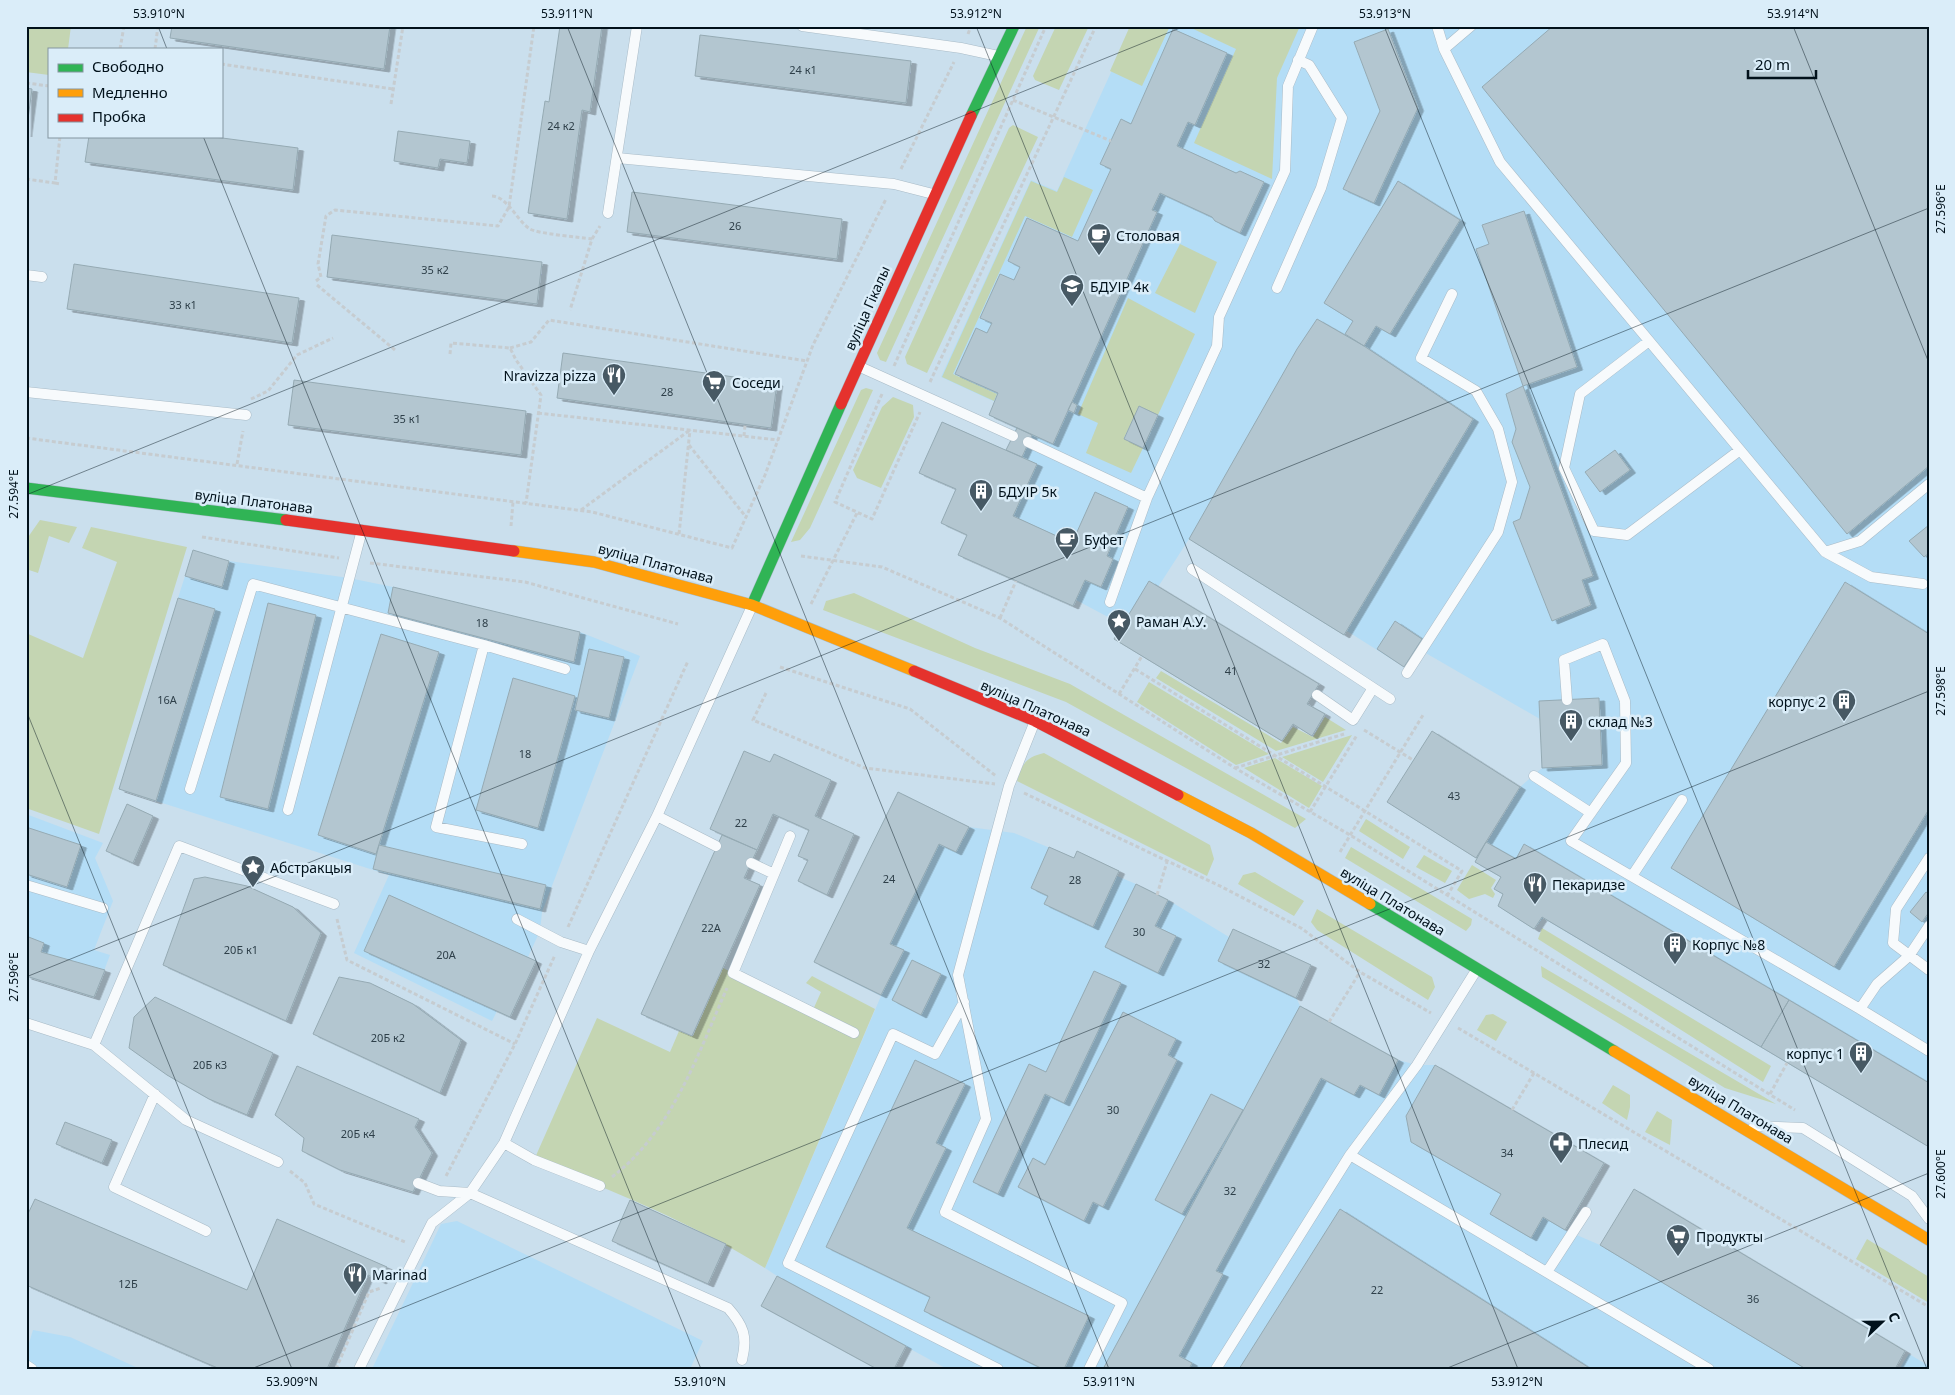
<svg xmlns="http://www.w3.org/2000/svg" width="1955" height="1395" viewBox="0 0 1955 1395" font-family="'Noto Sans',sans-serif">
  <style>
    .built { fill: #b4ddf6 }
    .green { fill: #c4d5b2 }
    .building { fill: #b3c6d0; stroke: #95aab3; filter: url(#shadow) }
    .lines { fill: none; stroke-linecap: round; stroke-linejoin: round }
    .lane-casing { stroke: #a9bbc7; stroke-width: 11 }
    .fast-casing { stroke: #a9bbc7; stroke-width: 12 }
    .slow-casing { stroke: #a9bbc7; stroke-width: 12 }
    .jam-casing { stroke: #a9bbc7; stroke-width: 12 }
    .path { stroke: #c6ccd0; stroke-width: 3; stroke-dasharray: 4 2.5; stroke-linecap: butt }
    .lane { stroke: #f7fafc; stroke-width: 10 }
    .fast { stroke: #30b455; stroke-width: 11 }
    .slow { stroke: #ff9f0a; stroke-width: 11 }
    .jam { stroke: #e5322d; stroke-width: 11 }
    .ticks { fill: none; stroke: #01111b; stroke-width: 1; stroke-opacity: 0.45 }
    .labels { text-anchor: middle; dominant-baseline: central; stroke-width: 5; stroke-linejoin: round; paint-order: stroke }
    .number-label { font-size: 11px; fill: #2f404a }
    .poi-label { font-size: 14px; fill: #01111b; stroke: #daedf9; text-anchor: start }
    .street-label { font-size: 14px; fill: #01111b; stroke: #daedf9 }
    .neatline { fill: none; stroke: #01111b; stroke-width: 2 }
    .ticks-label { font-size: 12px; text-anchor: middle; fill: #01111b }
  </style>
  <defs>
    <filter id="shadow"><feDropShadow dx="5.5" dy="3" stdDeviation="0" flood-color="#0004"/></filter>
  </defs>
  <rect width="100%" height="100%" fill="#cadfed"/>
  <path class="built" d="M1132,26H1929V1147L1543,918L1534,929L1498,906L1503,894L1494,889L1501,877L1475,862L1520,787L1542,768L1540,719L1417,648L1404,667L1347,631L1344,635L1189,539L1158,587L1123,625L1076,600L1073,606L958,555L967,535L941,523L956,489L919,473L942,422L1006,450L1016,428L989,415L995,402L941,377L1031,180L1057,191Z
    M229,561L349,578L393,587L580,632L640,656L542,912L540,931L528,957L536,961L510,1017L497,1011L492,1021L354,953L389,875L156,801L215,609L178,598L185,576L221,587Z
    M898,792L969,827L1014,833L1136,884L1168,900L1229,937L1233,929L1311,965L1296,997L1300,1006L1398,1060L1417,1065H1435L1565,1230L1600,1245L1806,1369H947L777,1276L765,1268L881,996L814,962Z
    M26,814L103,843L95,858L113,901L94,950L110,955L94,997L26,976Z
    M457,1221L703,1341L690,1369H372L441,1224Z
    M33,1330L70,1337L140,1369H26V1353Z
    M1909,1354L1929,1366V1369H1899Z"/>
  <path class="green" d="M26,26H71L68,49H49V75L26,72Z
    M1027,26H1040L886,362L880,360L877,353Z
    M1056,26H1089L1059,90L1035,80L1033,76Z
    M1130,26H1170L1142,86L1110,71Z
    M1187,26H1300L1277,78L1272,179L1194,143L1236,49Z
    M1013,125L1038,137L927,373L907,364L905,357L1009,128Z
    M1064,177L1093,190L1072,237L1025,216L953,374L997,394L994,401L942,377L1031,181L1057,192Z
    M1180,244L1217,262L1195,313L1155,293Z
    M1128,298L1195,334L1158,415L1139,407L1124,438L1143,448L1131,473L1086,453L1098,423L1078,414Z
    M866,388L873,390L810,528L800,540L791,542L861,390Z
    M893,397L913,405L914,417L881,488L857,478L853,470L882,407Z
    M40,520L77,527L69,543L49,536L38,573L26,569V540Z
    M91,527L187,547L99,834L26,808V633L83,658L117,562L82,548Z
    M854,593L975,648L1070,684L1306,819L1295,828L1066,702L823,610L826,601Z
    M1161,671L1281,743L1293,727L1313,737L1325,717L1346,730L1276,751L1156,678Z
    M1149,682L1269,754L1236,765L1137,702Z
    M1352,735L1323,782L1282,757Z
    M1044,753L1210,845L1214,859L1207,876L1017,781C1022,764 1026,757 1044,753Z
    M1275,758L1322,786L1309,808L1244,768Z
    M1366,819L1410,847L1403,859L1359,831Z
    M1351,847L1472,919L1471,925L1466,931L1345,858Z
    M1424,855L1452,871L1445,883L1416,867Z
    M1472,865L1496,880L1491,888L1495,894L1493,898L1485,894L1469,899L1457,890Z
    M1255,872L1304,901L1294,916L1238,884L1243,875Z
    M1317,909L1432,977L1435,987L1428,1000L1317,930L1311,922Z
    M1542,928L1771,1066L1763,1082L1538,939Z
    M1541,966L1776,1104L1725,1088L1542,977Z
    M723,968L812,1012L821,992L806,983L812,976L875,1009L765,1268C693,1223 613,1191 534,1160L597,1018L670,1052L679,1031L693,1036Z
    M1493,1014L1507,1022L1496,1041L1477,1030L1486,1015Z
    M1613,1085L1630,1095V1107L1627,1120L1602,1103Z
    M1657,1111L1672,1120L1670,1145L1645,1132Z
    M1867,1239L1929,1277V1303L1856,1259Z"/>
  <path class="building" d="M172,26H390L384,69L170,38Z
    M560,26H602L590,112L582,110L567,219L528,213L545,101L549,102Z
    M1553,26H1929V466L1847,534L1482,87Z
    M1173,29L1227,53L1195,125L1188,122L1177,146L1236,173L1240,171L1264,182L1240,233L1215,221L1212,217L1160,193L1152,210L1157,212L1053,444L989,415L998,393L955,374L976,328L987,333L992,323L980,318L1000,274L1014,280L1020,267L1008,261L1027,218L1078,241L1111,169L1100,164L1121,119L1131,124Z
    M1388,29L1418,108L1374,203L1343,189L1380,111L1354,42Z
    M700,35L911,61L906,103L695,76Z
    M26,88L32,89L26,134Z
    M398,131L470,141L467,163L440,159L438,168L394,161Z
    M89,136H207L298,148L293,190L85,162Z
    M1398,181L1460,220L1390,334L1376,326L1364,346L1345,334L1353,321L1324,303Z
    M632,192L842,219L837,259L627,232Z
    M1524,211L1577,367L1523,386L1476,249L1489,244L1482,225Z
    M332,235L542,262L537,304L327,277Z
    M74,264L299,298L292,343L67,309Z
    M1317,319L1364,346L1473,419L1344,635L1189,539L1297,349Z
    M563,353L777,383L771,428L557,398Z
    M294,380L526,411L521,455L288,425Z
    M1523,386L1593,576L1582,580L1591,605L1552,621L1513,522L1520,519L1530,487L1512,442L1516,429L1506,394Z
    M1072,402L1077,405L1074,413L1068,410Z
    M1139,406L1158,415L1143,448L1124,439Z
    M942,422L1037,464L1013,516L1072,543L1095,492L1128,507L1107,556L1113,559L1101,587L1085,580L1073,606L958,555L967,535L941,523L956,489L919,473Z
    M1017,428L1032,435L1022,457L1006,450Z
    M1615,450L1630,470L1600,492L1585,472Z
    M1929,525V553L1924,557L1909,541Z
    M193,550L229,561L222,587L185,576Z
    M1149,581L1319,684L1307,704L1325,714L1312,736L1293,724L1282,741L1114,639Z
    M1845,582L1929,634V809L1834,967L1671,868Z
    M393,587L580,632L574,662L388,613Z
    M178,598L215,609L156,801L119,789Z
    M268,603L316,615L268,809L220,797Z
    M1395,621L1422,639L1404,667L1377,649Z
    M381,634L439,652L376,854L318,835Z
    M589,649L624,657L609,718L575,710Z
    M513,678L575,696L538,828L476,810Z
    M1599,698L1602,765L1542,768L1539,701Z
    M1432,731L1520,787L1476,858L1387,802Z
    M744,751L770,762L774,754L831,780L815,816L854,834L827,895L798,881L808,860L798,856L809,830L773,814L757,850L710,829Z
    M898,792L969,827L956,852L939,844L890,944L904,950L881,995L814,962Z
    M127,804L153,816L133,863L106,851Z
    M26,827L81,845L67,887L26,874Z
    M722,835L757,850L744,878L760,885L692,1036L641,1014Z
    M1486,842L1516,859L1524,844L1789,1000L1761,1047L1542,917L1534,929L1498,906L1503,894L1494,889L1501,877L1475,862Z
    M379,845L546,885L540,909L373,869Z
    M1049,847L1074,858L1077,851L1119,871L1093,927L1044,904L1048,896L1031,888Z
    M205,877L247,886L293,907L321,933L286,1021L163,965L194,879Z
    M1136,884L1168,900L1155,926L1176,936L1158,973L1105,947Z
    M1926,892L1929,894V912L1922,922L1910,912Z
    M389,895L536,961L510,1017L364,951Z
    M1233,929L1311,965L1296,998L1218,961Z
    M26,936L44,943L41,952L105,970L94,997L26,976Z
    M912,960L941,974L921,1015L892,1000Z
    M1094,971L1121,983L1064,1103L1045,1094L998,1194L973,1182L1029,1064L1046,1072Z
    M339,977L370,983L413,1004L461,1040L440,1093L313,1034Z
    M155,997L273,1053L247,1115L209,1099L167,1075L129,1048L134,1017Z
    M1789,1000L1929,1083V1147L1761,1047Z
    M1300,1006L1398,1060L1379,1095L1360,1085L1354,1095L1321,1078L1216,1271L1223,1274L1179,1356L1192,1363L1189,1369H1103Z
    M1123,1012L1176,1039L1168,1055L1177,1060L1103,1207L1093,1202L1084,1221L1018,1187L1033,1158L1045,1165Z
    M915,1060L965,1084L936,1143L946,1148L907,1228L1089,1316L1064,1369H1043L924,1311L930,1297L826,1247Z
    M1435,1065L1604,1163L1565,1230L1543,1217L1531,1238L1490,1214L1501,1194L1411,1142L1406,1116Z
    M297,1066L419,1119L415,1127L432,1153L413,1192L340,1170L302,1151L304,1138L275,1115Z
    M1211,1094L1243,1110L1182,1214L1155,1200Z
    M65,1122L112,1140L102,1163L56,1144Z
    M1634,1189L1905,1351L1895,1369H1806L1600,1245Z
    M35,1199L247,1290L277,1219L387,1267L381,1281L368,1275L327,1369H220L26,1285V1218Z
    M630,1200L726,1244L708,1284L612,1241Z
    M1340,1209L1591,1369H1239Z
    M777,1276L906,1346L894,1369H877L761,1306Z"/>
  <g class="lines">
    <g class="lane-casing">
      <path id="lane" d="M802,26L961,48L998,56
        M1437,26L1444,49L1500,162L1825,552L1860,541L1929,484
        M1444,49L1471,26
        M617,158L894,184L933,194
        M608,213L637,26
        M26,275L42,277
        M1277,288L1321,188L1342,118L1309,65L1298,60
        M1649,341L1580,394L1564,468L1594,531L1627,535L1740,450
        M858,366L1013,436
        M26,392L246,415
        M1028,442L1147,498
        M1825,552L1871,577L1923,584
        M1192,569L1390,699
        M1110,602L1147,498L1217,346L1219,317L1285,171L1288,86L1313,26
        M484,645L565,669
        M1407,673L1498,532L1512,482L1498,429L1476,391L1421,358L1452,294
        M1317,695L1353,720L1373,688
        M1567,700L1564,660L1603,644L1625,701L1626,763L1571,841L1860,1009
        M1035,721L1009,786L958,975L986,1119L945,1212L1122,1303L1089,1369
        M1534,776L1591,813
        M190,789L253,584L484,645L436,827L522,844
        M288,810L362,530
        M657,816L716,846
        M790,836L733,973L854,1033
        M1929,858L1896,909L1893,943L1929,970
        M751,863L774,874
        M1632,876L1682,800
        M26,885L103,908
        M517,919L561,942L589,951
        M1929,926L1909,956L1877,984L1860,1009L1929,1051
        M964,1002L935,1054L893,1034L788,1263L998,1369
        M26,1023L94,1045L186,1120L278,1162
        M94,1045L179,846L334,904
        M155,1094L114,1187L206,1231
        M1754,1126L1803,1128L1912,1196L1929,1219
        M504,1143L534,1160L600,1186
        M1350,1155L1709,1369
        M418,1183L439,1191L470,1193L728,1308C743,1325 748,1336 742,1360
        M1547,1272L1586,1212
        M26,1365L32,1369
        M359,1369L432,1223L470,1193L504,1143L589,951L657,816L752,606
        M1216,1369L1350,1155L1417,1065L1477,969"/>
    </g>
    <g class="fast-casing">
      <path id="fast" d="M971,116L1014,26
        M26,488L286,520
        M752,605L841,404
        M1370,904L1614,1051"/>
    </g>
    <g class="slow-casing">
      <path id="slow" d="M514,551L594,562L752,605L914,671
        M1178,795L1251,833L1370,904
        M1614,1051L1929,1240"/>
    </g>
    <g class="jam-casing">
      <path id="jam" d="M841,404L971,116
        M286,520L514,551
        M914,671L1035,721L1178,795"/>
    </g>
    <path class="path" d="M968,34L971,26
      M120,49L124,26
      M155,49L158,26
      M221,64L393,89
      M26,83L49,86
      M1013,100L1111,141
      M391,104L403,26
      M901,169L954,62
      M26,179L55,183L60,136
      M55,183L61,184
      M492,196C508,197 517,221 530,229C539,234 579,237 592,239L570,310
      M592,239L600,226
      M316,281L321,277L318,264L326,216L335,210L498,226L509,207L534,26
      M317,285L395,350
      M510,348L531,342L549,320L807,361
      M450,354L451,343L510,348L516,360L541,395L526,503
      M894,366L1046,26
      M930,382L1096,26
      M882,394L835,502L872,519L920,412
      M251,399L268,391L297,355L333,338
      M538,413L778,440
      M744,436L745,425
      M26,438L592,512L732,548L765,475L813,345L886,199
      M689,445L746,517
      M237,464L243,431
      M581,510L690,430
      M511,526L513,502
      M679,534L690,430
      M202,537L339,558
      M801,556L882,567L1000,618L1235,768L1350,835L1795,1110
      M370,563L525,582L678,624
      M811,604L857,513
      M1000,618L1016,581
      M780,667L910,709L996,776
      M1135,669L1462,871L1447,896
      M766,693L753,720L865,768L995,784
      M1119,694L1142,656
      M1364,730L1413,760
      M1235,768L1344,734
      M1024,793L1222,887L1301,928L1360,972L1431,1013
      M1310,812L1357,735
      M1340,852L1423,715
      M1157,895L1167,862
      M337,919L347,960L515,1044
      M568,927L688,661
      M1329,1022L1360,972
      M1458,1028L1929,1307
      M1770,1094L1787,1063
      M1512,1110L1534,1073
      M290,1171L305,1183L314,1204L405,1242
      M446,1176L515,1044L555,955
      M612,1177C673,1130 697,1056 727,988
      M336,1369L369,1292L381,1288"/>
    <use href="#lane" class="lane"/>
    <use href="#fast" class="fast"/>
    <use href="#slow" class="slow"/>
    <use href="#jam" class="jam"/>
  </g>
  <path class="ticks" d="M158,26L167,49M567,26L1109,1369M976,26L1518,1369M1384,26L1927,1369M1793,26L1929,363M203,136L701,1369M26,495L1185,26M26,710L292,1369M26,977L1929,208M251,1369L1929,691M1445,1369L1929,1173"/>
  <defs>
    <g id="cafe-pin" transform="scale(1.25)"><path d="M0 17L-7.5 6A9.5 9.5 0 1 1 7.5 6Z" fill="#475964" stroke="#daedf9"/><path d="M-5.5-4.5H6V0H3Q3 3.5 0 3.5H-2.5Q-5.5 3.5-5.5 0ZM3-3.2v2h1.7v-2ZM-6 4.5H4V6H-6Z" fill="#fff"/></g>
    <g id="university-pin" transform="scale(1.25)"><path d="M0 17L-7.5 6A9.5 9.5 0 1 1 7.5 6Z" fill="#475964" stroke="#daedf9"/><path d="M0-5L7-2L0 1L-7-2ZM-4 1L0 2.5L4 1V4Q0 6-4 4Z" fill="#fff"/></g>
    <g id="restaurant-pin" transform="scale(1.25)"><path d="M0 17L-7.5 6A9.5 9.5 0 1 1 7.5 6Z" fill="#475964" stroke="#daedf9"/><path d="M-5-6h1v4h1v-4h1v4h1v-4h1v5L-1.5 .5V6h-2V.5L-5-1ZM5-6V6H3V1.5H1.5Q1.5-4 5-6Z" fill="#fff"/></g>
    <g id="supermarket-pin" transform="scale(1.25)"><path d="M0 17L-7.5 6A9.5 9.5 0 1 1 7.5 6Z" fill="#475964" stroke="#daedf9"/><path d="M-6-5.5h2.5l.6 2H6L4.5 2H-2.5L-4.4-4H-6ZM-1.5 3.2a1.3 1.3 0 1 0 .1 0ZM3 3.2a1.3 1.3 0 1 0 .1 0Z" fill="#fff"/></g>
    <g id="building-pin" transform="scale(1.25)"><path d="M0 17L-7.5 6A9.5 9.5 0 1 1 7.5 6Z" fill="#475964" stroke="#daedf9"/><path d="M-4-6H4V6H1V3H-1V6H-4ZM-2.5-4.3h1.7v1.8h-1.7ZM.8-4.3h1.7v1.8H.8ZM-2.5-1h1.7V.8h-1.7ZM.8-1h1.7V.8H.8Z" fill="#fff"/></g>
    <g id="sight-pin" transform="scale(1.25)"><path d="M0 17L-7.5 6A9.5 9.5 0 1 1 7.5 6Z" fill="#475964" stroke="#daedf9"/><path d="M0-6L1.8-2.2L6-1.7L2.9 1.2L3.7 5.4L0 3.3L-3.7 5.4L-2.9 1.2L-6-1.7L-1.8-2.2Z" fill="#fff"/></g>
    <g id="pharmacy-pin" transform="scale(1.25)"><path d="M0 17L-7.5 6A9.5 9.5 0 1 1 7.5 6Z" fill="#475964" stroke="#daedf9"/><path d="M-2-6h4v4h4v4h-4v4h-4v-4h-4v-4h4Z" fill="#fff"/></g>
  </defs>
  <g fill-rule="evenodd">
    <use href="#cafe-pin" x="1099" y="235"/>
    <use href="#university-pin" x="1072" y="286"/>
    <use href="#restaurant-pin" x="614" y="375"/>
    <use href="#supermarket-pin" x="714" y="382"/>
    <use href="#building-pin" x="981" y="491"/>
    <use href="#cafe-pin" x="1067" y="539"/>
    <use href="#sight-pin" x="1119" y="621"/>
    <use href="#building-pin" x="1844" y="701"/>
    <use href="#building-pin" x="1571" y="721"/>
    <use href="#sight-pin" x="253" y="867"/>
    <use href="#restaurant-pin" x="1535" y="884"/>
    <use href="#building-pin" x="1675" y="944"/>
    <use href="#building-pin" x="1861" y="1053"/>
    <use href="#pharmacy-pin" x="1561" y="1143"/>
    <use href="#supermarket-pin" x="1678" y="1236"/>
    <use href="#restaurant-pin" x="355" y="1274"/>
  </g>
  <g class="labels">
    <g class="number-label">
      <text x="803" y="69">24 к1</text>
      <text x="561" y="125">24 к2</text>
      <text x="735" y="225">26</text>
      <text x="435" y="269">35 к2</text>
      <text x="183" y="304">33 к1</text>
      <text x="667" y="391">28</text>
      <text x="407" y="418">35 к1</text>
      <text x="482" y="622">18</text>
      <text x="1231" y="670">41</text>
      <text x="167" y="699">16А</text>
      <text x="525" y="753">18</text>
      <text x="1454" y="795">43</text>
      <text x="741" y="822">22</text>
      <text x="889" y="878">24</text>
      <text x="1075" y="879">28</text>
      <text x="711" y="927">22А</text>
      <text x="1139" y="931">30</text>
      <text x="241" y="949">20Б к1</text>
      <text x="446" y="954">20А</text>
      <text x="1264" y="963">32</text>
      <text x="388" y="1037">20Б к2</text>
      <text x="210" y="1064">20Б к3</text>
      <text x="1113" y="1109">30</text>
      <text x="358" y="1133">20Б к4</text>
      <text x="1507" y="1152">34</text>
      <text x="1230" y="1190">32</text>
      <text x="128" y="1283">12Б</text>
      <text x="1377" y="1289">22</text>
      <text x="1753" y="1298">36</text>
    </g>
    <g class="poi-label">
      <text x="1116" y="235">Столовая</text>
      <text x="1090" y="286">БДУІР 4к</text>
      <text x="596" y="375" text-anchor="end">Nravizza pizza</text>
      <text x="732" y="382">Соседи</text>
      <text x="998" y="491">БДУІР 5к</text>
      <text x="1084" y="539">Буфет</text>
      <text x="1136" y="621">Раман А.У.</text>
      <text x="1826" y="701" text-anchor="end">корпус 2</text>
      <text x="1588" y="721">склад №3</text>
      <text x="270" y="867">Абстракцыя</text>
      <text x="1552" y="884">Пекаридзе</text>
      <text x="1692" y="944">Корпус №8</text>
      <text x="1844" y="1053" text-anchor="end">корпус 1</text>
      <text x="1578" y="1143">Плесид</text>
      <text x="1696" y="1236">Продукты</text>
      <text x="372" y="1274">Marinad</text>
    </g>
    <g class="street-label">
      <text transform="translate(867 308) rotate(-66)">вуліца Гікалы</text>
      <text transform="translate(254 501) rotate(7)">вуліца Платонава</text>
      <text transform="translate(656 563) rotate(15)">вуліца Платонава</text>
      <text transform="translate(1036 708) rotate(24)">вуліца Платонава</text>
      <text transform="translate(1393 901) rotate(31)">вуліца Платонава</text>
      <text transform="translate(1741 1109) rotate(31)">вуліца Платонава</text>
    </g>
  </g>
  <rect width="1955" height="1395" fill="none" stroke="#daedf9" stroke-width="55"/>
  <rect x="48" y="48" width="175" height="90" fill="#daedf9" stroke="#8395a0"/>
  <rect x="58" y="64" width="25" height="8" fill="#30b455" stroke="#8395a0"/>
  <text x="92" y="72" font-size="15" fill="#01111b">Свободно</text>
  <rect x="58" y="89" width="25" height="8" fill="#ff9f0a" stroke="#8395a0"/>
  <text x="92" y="98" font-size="15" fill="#01111b">Медленно</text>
  <rect x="58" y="114" width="25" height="8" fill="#e5322d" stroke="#8395a0"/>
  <text x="92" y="122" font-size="15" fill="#01111b">Пробка</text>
  <g transform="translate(1882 1322) rotate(68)" stroke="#daedf9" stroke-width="4" paint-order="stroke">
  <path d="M0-4L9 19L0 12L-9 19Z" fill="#01111b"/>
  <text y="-8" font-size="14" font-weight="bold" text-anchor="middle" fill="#01111b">С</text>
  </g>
  <path d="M1748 70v8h68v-8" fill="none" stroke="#01111b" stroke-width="2.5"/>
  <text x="1755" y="70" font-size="15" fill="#01111b" stroke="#daedf9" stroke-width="4" paint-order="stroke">20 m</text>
  <rect x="28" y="28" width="1900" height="1340" class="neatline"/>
  <g class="ticks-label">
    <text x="159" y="18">53.910°N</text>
    <text x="567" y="18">53.911°N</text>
    <text x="976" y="18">53.912°N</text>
    <text x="1385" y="18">53.913°N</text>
    <text x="1793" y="18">53.914°N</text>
    <text transform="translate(1941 209) rotate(-90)" y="4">27.596°E</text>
    <text transform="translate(14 494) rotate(-90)" y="4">27.594°E</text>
    <text transform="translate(1941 691) rotate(-90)" y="4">27.598°E</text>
    <text transform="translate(14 977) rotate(-90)" y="4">27.596°E</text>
    <text transform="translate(1941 1174) rotate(-90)" y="4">27.600°E</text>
    <text x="292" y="1386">53.909°N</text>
    <text x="700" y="1386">53.910°N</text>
    <text x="1109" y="1386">53.911°N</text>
    <text x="1517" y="1386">53.912°N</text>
  </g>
</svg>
